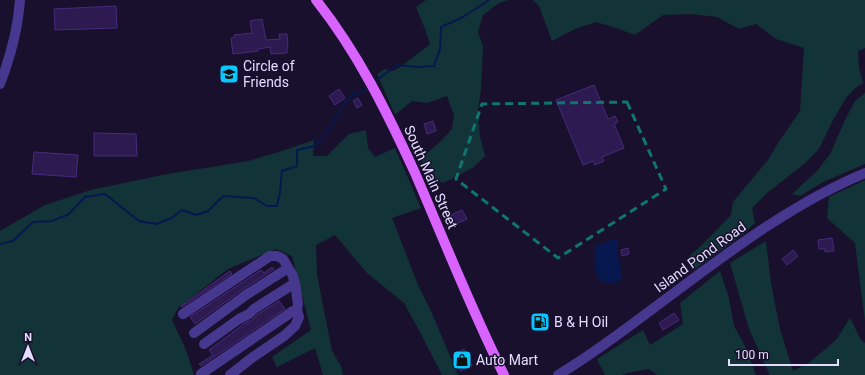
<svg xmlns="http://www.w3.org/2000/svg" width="865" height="375" viewBox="0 0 865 375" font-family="Roboto,sans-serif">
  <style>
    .green { fill: #123438 }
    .water { fill: #07184f }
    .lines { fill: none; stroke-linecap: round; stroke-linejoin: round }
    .stream { stroke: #07184f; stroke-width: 2 }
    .building { fill: #2c1a50; stroke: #462b7d }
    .minor { stroke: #47388f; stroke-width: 10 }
    .major { stroke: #d963ff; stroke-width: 10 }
    .marked { fill: none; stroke: #0f766e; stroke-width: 3; stroke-dasharray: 8 5; stroke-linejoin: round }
    .labels { text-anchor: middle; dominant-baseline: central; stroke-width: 3; stroke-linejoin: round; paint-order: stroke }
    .poi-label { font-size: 14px; fill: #e4dcff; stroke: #19102d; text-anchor: start }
    .street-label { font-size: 14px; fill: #e4dcff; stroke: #19102d }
  </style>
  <rect width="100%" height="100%" fill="#19102d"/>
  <path class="green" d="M426,0H508L499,3L483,15L478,32L483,46L481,89L478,111L480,137L485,156L474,167L461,174L443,183L427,176L420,157L425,155L440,142L452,129L454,115L447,96L427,103L412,101L395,115L377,74L385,69L393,71L399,68L430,44L425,29L416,7Z
    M533,0H865V48L858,51L859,68L863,83L855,88L846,98L832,122L819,149L804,164L767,193L752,208L755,223L742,235L694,270L688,257L701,246L731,215L733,202L768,160L778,143L800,111L804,48L776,39L756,24L739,29L717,17L691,14L663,15L635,35L613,27L596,22L575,29L552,41L539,6Z
    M865,93V164L823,182L800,196L792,194L817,171L830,154L846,118L855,101Z
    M366,130L368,148L375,157L395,148L421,208L392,218L418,285L431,311L458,375H442L420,332L404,303L367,273L335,235L316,245L317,275L332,351L341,366L343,375H323L315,348L277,367L272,357L311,330L292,256L276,249L228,269L178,308L172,320L186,350L194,375H0V231L45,205L91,190L162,175L248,161L282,151L314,140L313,156H327L349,134Z
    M865,180V321L855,243L827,218L829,197Z
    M766,241L771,283L780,329L793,371L810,362L836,340L850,318L861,340L865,343V375H769V373L749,329L730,263Z
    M720,271L729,298L734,326L746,348L756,375H657L649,369L627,373L622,375H605L597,359L643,330L650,345L683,324L680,303Z"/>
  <path class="water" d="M611,240H617C619,246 617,252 618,257C620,266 623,273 620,281L610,284L598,280C595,268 594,258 595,246Z"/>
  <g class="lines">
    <path class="stream" d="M377,80L397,65L418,67L434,66L440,49L441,27L461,18L485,3L488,0
      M0,244L13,241L33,222L52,221L69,214L85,197L105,194L139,221L156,224L172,218L182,210L196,215L208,211L223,196L254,198L267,206H277L280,192L282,171L297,166V150L315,146L330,128L345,102L356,92H364L366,90"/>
  </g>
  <path class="building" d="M116,6L117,28L55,30L54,9Z
    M262,19L266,40L280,39L279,34H287L288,47H287V53L271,54L270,47L258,49V51L233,54L231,38L235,37L234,35L252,33L250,21Z
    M594,85L608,119L615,116L618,122L614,124L624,148L602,157L604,161L595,165L593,161L583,165L556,100Z
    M339,89L345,98L335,105L329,96Z
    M358,98L362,105L357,108L353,101Z
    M433,121L436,131L427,134L424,124Z
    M94,133L136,134L137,156H94Z
    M34,152L78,155L76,177L32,174Z
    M462,210L467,219L456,224L451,215Z
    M832,238L834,251L825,252V249H819L818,240Z
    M628,248L629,254L622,256L621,250Z
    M793,250L798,256L787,265L782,259Z
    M272,267L274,269L242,290L195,324L190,317L261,270L264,273Z
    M230,271L232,274L182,307L181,306Z
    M279,301L285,309L201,366L199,364L213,355L209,350L245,323L252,320L258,314Z
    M674,313L679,320L663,330L659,323Z
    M464,349L472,366L460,371L453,354Z"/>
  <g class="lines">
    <path class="minor" d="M0,84C10,58 18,28 20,0
      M183,314L270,256H277L283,259L292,274L295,283L298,304L297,310L299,317L295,326L284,336L253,357L230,375
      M194,333L246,295L288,268
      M204,344L239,319L249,314L254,309L295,283
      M201,374L293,311L297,310
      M558,375C588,357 615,337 643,316C712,265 785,206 865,173"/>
    <path class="major" d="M316,0C358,53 387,112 415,173C444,240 471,309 504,375"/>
  </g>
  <path class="marked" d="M627,102L666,189L558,258L456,179L482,104Z"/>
  <defs>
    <g id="school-square" transform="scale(1)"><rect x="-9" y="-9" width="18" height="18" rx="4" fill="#08c6ff" stroke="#19102d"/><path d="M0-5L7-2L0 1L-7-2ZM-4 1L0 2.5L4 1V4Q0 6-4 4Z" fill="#111"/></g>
    <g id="fuel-square" transform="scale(1)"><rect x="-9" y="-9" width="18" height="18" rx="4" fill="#08c6ff" stroke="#19102d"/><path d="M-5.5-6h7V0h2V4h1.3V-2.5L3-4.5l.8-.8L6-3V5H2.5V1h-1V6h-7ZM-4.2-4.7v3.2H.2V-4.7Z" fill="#111"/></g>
    <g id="shop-square" transform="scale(1)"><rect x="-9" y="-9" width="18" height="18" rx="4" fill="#08c6ff" stroke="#19102d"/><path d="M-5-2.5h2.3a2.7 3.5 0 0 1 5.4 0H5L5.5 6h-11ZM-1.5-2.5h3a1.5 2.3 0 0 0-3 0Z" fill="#111"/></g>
  </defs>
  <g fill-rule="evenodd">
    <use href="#school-square" x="229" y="74"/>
    <use href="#fuel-square" x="540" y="322"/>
    <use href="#shop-square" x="462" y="360"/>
  </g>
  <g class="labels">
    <g class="poi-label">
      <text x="243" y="66">Circle of<tspan x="243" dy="16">Friends</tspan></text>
      <text x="554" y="322">B &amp; H Oil</text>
      <text x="476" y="360">Auto Mart</text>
    </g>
    <g class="street-label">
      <text transform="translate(431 177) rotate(66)">South Main Street</text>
      <text transform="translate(700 257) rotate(-36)">Island Pond Road</text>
    </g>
  </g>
  <g transform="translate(28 347)" stroke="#19102d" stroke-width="3" paint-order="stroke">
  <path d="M0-3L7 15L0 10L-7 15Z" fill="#e4dcff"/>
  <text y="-6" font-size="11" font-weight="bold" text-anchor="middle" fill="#e4dcff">N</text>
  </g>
  <path d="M729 359v6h109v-6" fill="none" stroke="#e4dcff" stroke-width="2"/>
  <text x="735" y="359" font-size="12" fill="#e4dcff" stroke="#19102d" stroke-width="3" paint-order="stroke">100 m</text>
</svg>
